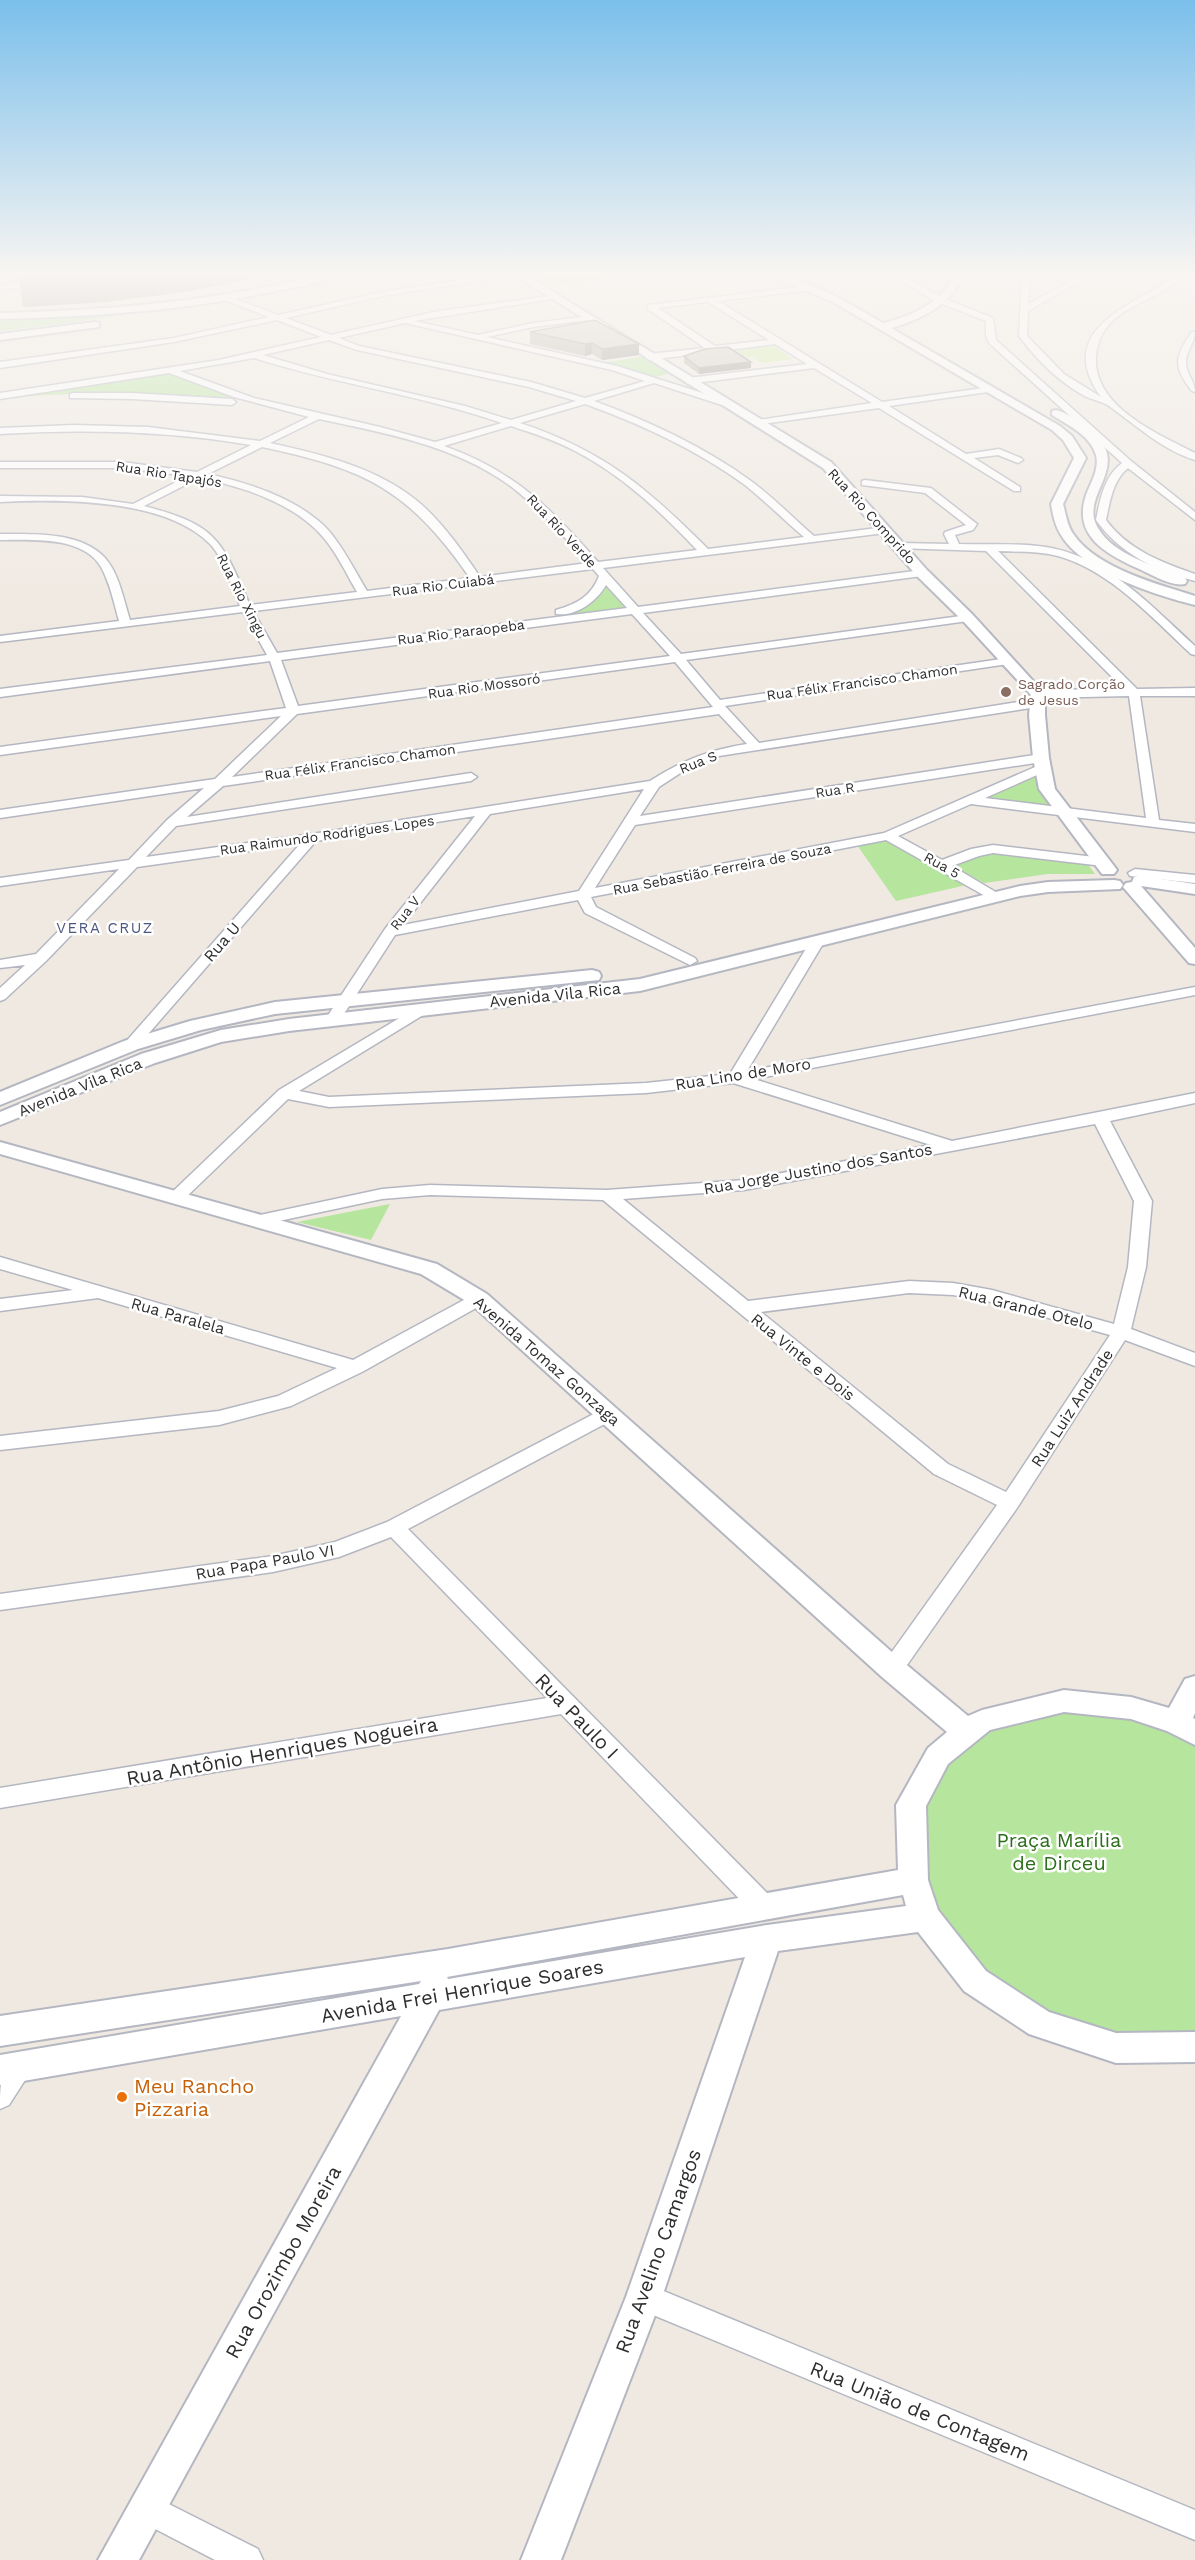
<svg xmlns="http://www.w3.org/2000/svg" width="1195" height="2560" viewBox="0 0 1195 2560" font-family="'Work Sans',sans-serif">
  <style>
    .green { fill: #b6e59e }
    .pitch { fill: #c9ec9a }
    .lines { fill: none; stroke-linecap: round; stroke-linejoin: round }
    .minor-casing { stroke: #b4b7c1; stroke-width: 3 }
    .tertiary-casing { stroke: #b4b7c1; stroke-width: 4 }
    .minor { fill: #fff; fill-rule: evenodd }
    .tertiary { fill: #fff; fill-rule: evenodd }
    .wall { fill: #afaba4 }
    .shaded-wall { fill: #8e8b86 }
    .building { fill: #cbc7bf; stroke: #8e8b86; stroke-width: 1.5 }
    .education-dot { fill: #8d6e63; stroke: #fff; stroke-width: 2 }
    .food-dot { fill: #e8710a; stroke: #fff; stroke-width: 2 }
    .labels { text-anchor: middle; dominant-baseline: central; stroke-width: 5; stroke-linejoin: round; paint-order: stroke }
    .far-street-label { font-size: 14px; fill: #2e2e2e; stroke: #fff }
    .far-education-label { font-size: 14px; fill: #785e54; stroke: #fff; text-anchor: start }
    .far-neighbourhood-label { font-size: 15px; letter-spacing: 1.5px; fill: #4d5680; stroke: #fff }
    .street-label { font-size: 16px; fill: #2e2e2e; stroke: #fff }
    .near-street-label { font-size: 20px; fill: #2e2e2e; stroke: #fff }
    .near-park-label { font-size: 20px; fill: #2c6e1b; stroke: #fff }
    .near-food-label { font-size: 20px; fill: #c56008; stroke: #fff; text-anchor: start }
  </style>
  <rect width="100%" height="100%" fill="#efe9e1"/>
  <path class="green" d="M225,300L160,312L132,313L76,322L0,331V317Z
    M641,357L670,373L653,378L601,363Z
    M169,374L237,398L230,400L72,394L24,396V394Z
    M606,584L629,610L541,621C563,613 595,607 606,584Z
    M1040,771V790L1051,806L976,796Z
    M888,839L971,884L896,901L857,845Z
    M991,849L1087,863L1095,874H1048L984,883L951,865Z
    M390,1204L371,1240L297,1222Z
    M1090,1712L1154,1725L1195,1746V2036L1130,2041L1058,2024L994,1987L946,1936L921,1878L918,1822L938,1774L977,1737L1030,1716Z"/>
  <path class="pitch" d="M537,276H626L552,285Z
    M774,346L793,359L762,363L754,358L759,356L744,358L733,351Z"/>
  <g class="lines">
    <g class="minor-casing">
      <path id="minor" d="M486,276H508L383,296L286,318L331,335L433,312L556,295V299H553L414,321L478,335L533,323L591,316V320H588L533,327L487,337L617,366L728,401L729,403L725,406L654,383L594,401C649,421 704,447 751,481C773,497 793,518 814,536L885,527L890,530L885,533L603,568L638,607L922,570L927,573L922,576L643,613L681,654L968,615L974,618L968,621L686,660L720,700L1008,658L1014,661L1008,664L725,706L759,743L1037,699L1043,703L1037,707L719,756L685,770L659,787L640,816L1041,754L1047,758L1041,762L635,825L595,888L884,833L1042,764L1046,765L1048,768L1046,771L985,798L1146,818L1129,696L1038,698L1032,694L1038,690L1124,689L986,551L896,548V544L900,543L949,544L944,534L945,532L966,525L925,493L862,485V481L865,480L931,488L977,524L973,530L955,535L959,544C985,545 1012,543 1038,546C1103,552 1150,605 1195,646V655L1191,654C1152,618 1111,571 1058,556C1038,551 1018,552 998,551L1137,689L1195,688V696H1140L1159,820L1195,824V832L971,804L898,836L942,860L971,849L993,845L1103,858L1110,862L1103,866L993,853L979,856L952,866L999,894L1001,897L994,901L886,840L591,897L596,907L695,958L697,961L690,965L585,913L578,900L395,935L338,1023H328L325,1020L385,929L475,816L316,841L136,1048H126L123,1045L300,844L137,867L46,961L5,999L0,1001V988L25,965L0,968V960L36,954L119,869L0,886V878L129,860L167,820L204,788L0,818V810L215,779L281,716L0,755V747L286,708L270,661L0,697V689L267,655L243,612L0,642V636L119,621C114,603 110,583 101,567C83,536 31,540 0,540V534C34,534 87,531 109,563C120,579 124,601 130,620L240,606C231,587 225,560 210,544C165,498 60,499 0,502V496L82,497L133,504L188,476L122,468H0V462H122L197,472L251,445C168,431 85,429 0,434V428L74,425L148,427L260,441L309,417L234,397L169,373L0,399V393L219,360L321,337L277,320L174,342L0,368V362L174,338L269,317L227,301L226,299L230,297L278,315L383,292ZM405,323L612,370L645,381L585,398L531,382L359,346L339,338ZM329,340L357,350L529,387L576,401L511,420L465,406L327,374L263,355ZM254,358C335,384 421,395 502,423L435,442L380,427L254,398L180,371ZM585,404C641,424 697,450 745,485C765,501 784,520 804,537L708,549C646,487 604,451 520,423ZM319,419C385,433 458,446 513,488C541,510 564,537 588,563L480,577C463,552 445,526 422,505C380,468 324,455 270,443ZM511,426C532,433 555,440 575,451C622,475 661,512 697,550L598,562C550,507 514,471 444,446ZM262,447C366,469 408,489 470,578L367,591C355,571 344,549 329,531C300,499 249,483 208,474ZM199,478C241,486 294,503 323,537C337,553 346,573 357,592L250,605C221,539 217,525 144,506ZM593,569L599,576C591,597 576,604 556,610V614C576,617 597,601 606,585L627,608L277,653L253,611ZM632,614L670,656L298,706L281,660ZM675,662L713,707L232,777L297,714ZM719,714L747,744C709,750 683,760 650,781L312,834L146,857L176,826L471,781L477,777L471,773L187,817L223,786ZM644,789L579,891L403,925L490,814Z
        M892,276H902L943,298L993,318L996,340L1131,461L1195,512V520L1128,468C1113,480 1110,501 1106,520C1128,550 1161,562 1195,574V581C1156,571 1119,553 1096,520C1100,500 1104,476 1122,463L989,343L986,336V321L937,302Z
        M1022,276H1030L1028,304L1080,276H1089L1028,311L1027,336L1064,374L1101,397C1062,343 1105,316 1150,292C1161,287 1170,276 1182,276C1164,296 1137,301 1117,317C1104,327 1097,341 1096,357C1093,407 1158,434 1195,453V460C1162,450 1136,425 1109,406C1102,401 1091,400 1083,395C1058,381 1036,359 1019,336Z
        M43,282L47,284L46,286L0,289V285Z
        M808,286L812,288L811,290L718,301L882,402L991,387L992,389L988,392L889,406L966,454L999,449L1021,458L1023,460L1018,463L998,455L974,458L1020,487V491H1014L879,408L755,425V421L758,420L872,403L814,368L688,384L684,381L688,378L807,364L775,344L649,360L645,357L649,354L705,348L648,309V305ZM708,302L769,340L715,346L658,308Z
        M1192,332H1195C1195,343 1185,352 1186,364C1187,375 1195,381 1195,392L1192,391C1173,367 1174,357 1192,332Z
        M73,393H132L232,399L236,402L232,405L132,399L70,398V394Z
        M1135,869L1195,875V883L1130,876L1128,873Z
        M817,938L824,942L747,1071L1195,987V995L754,1079L952,1141L1195,1093V1103L1110,1121L1152,1201L1146,1267L1131,1329L1195,1353V1366L1125,1340L1017,1508L900,1675L892,1678L884,1675L881,1669L884,1663L997,1505L934,1474L603,1200L430,1195L382,1199L260,1225L254,1224L251,1220L254,1216L260,1215L382,1189L430,1185L607,1190L744,1180L931,1145L733,1083L646,1093L329,1107L288,1099L182,1201H170L167,1197L279,1090L423,1004L431,1009L428,1012L299,1091L329,1097L646,1083L730,1074L810,942ZM1095,1124L1134,1201L1128,1267L1114,1324L992,1290L953,1283L909,1281L748,1301L623,1199L744,1190ZM909,1293L953,1295L991,1302L1110,1335L1006,1492L948,1464L761,1312Z
        M0,1257L353,1360L473,1295H485L488,1299L485,1303L362,1372L291,1406L219,1425L0,1450V1436L219,1411L278,1396L337,1368L98,1298L0,1311V1299L73,1290L0,1269Z
        M607,1407L614,1409L617,1414L614,1419L408,1529L771,1897L774,1905L771,1913L762,1916L753,1913L561,1714L0,1808V1788L547,1698L391,1537L339,1557L273,1572L0,1610V1594L273,1556L335,1542L387,1522Z
        M21,2054L30,2057L34,2066L9,2105L0,2109C0,2086 0,2063 21,2054Z
        M644,2283L1195,2510V2540L634,2307L630,2297L634,2287Z
        M147,2493L258,2549L263,2560H215L136,2519L132,2508L136,2497Z"/>
    </g>
    <g class="tertiary-casing">
      <path id="tertiary" d="M315,276H332C318,285 296,287 279,290C188,311 94,316 0,319V313C106,310 211,302 315,276Z
        M516,276H527L831,462L927,570L973,615L1045,694V715L1049,758L1055,789L1114,866L1117,870L1114,874H1102L1039,789L1033,758L1029,715L1031,695L963,621L917,576L823,468Z
        M770,276C807,276 851,305 883,323C910,317 943,302 954,276H963C951,305 920,320 891,328L1060,426L1072,436L1086,458L1063,504C1066,514 1067,526 1074,535C1098,569 1158,584 1195,596V605C1155,595 1083,572 1061,535C1055,526 1053,515 1051,504L1074,458L1063,440L1052,430L833,302Z
        M95,322L99,323V327L0,340V334Z
        M1056,410C1067,413 1079,421 1088,428C1137,466 1077,494 1098,528C1114,556 1157,566 1185,578L1187,581L1185,584C1171,587 1149,573 1137,568C1102,552 1070,533 1088,490C1093,479 1099,467 1096,455C1090,435 1068,425 1052,415V411Z
        M1140,876L1195,884V894L1141,886L1195,948V964L1189,963L1123,887L1126,883L1132,882L1134,877Z
        M1114,880L1120,881L1123,885L1120,889L1048,892L1020,896L640,991L289,1031L221,1042L155,1063L0,1125V1112L141,1054L221,1030L289,1019L640,979L1020,886L1048,882Z
        M592,970L599,972L601,976L599,980L275,1014L201,1030L138,1049L0,1105V1092L124,1041L190,1021L275,1002Z
        M0,1142L437,1264L487,1294L902,1661L968,1716L982,1710L1064,1690L1131,1697L1169,1708L1185,1679L1195,1676V1713L1193,1718L1195,1719V1745L1167,1731L1131,1719L1064,1712L990,1730L948,1764L926,1806L928,1880L938,1910L986,1971L1049,2012L1116,2033L1195,2032V2062L1116,2063L1029,2034L964,1991L918,1932L778,1951L662,2297L561,2560H521L626,2297L745,1957L439,2010L139,2560H98L401,2016L0,2085V2055L419,1984L421,1981L0,2046V2016L448,1949L898,1870L896,1805L928,1748L947,1732L882,1677L471,1304L421,1274L0,1154ZM903,1895L906,1906L767,1925L448,1979L447,1977Z"/>
    </g>
    <use href="#minor" class="minor"/>
    <use href="#tertiary" class="tertiary"/>
  </g>
  <path class="wall" d="M595,320L639,355L602,360L592,354L585,356L530,344V332Z
    M684,356L751,368L699,374L684,363Z"/>
  <path class="shaded-wall" d="M73,276H267L184,292L107,302L23,307L19,280Z
    M592,343V354L585,356V344Z
    M639,344V355L602,360V349Z
    M751,362V368L699,374V368Z"/>
  <path class="building" d="M18,276H73L19,280Z
    M595,320L639,344L602,349L592,343L585,344L530,332Z
    M728,347L751,362L699,368L684,356L705,349Z"/>
  <linearGradient id="sky" x2="0" y2="1"><stop stop-color="#7abfeb"/><stop offset="0.43" stop-color="#f8f5f2"/><stop offset="1" stop-color="#f8f5f2" stop-opacity="0"/></linearGradient>
  <rect width="1195" height="635" fill="url(#sky)"/>
  <circle class="education-dot" cx="1006" cy="692" r="6"/>
  <circle class="food-dot" cx="122" cy="2097" r="6"/>
  <g class="labels">
    <g class="far-street-label">
      <text transform="translate(169 474) rotate(9)">Rua Rio Tapajós</text>
      <text transform="translate(872 516) rotate(48)">Rua Rio Comprido</text>
      <text transform="translate(562 531) rotate(47)">Rua Rio Verde</text>
      <text transform="translate(443 585) rotate(-7)">Rua Rio Cuiabá</text>
      <text transform="translate(242 596) rotate(63)">Rua Rio Xingu</text>
      <text transform="translate(461 632) rotate(-7)">Rua Rio Paraopeba</text>
      <text transform="translate(862 682) rotate(-8)">Rua Félix Francisco Chamon</text>
      <text transform="translate(484 686) rotate(-8)">Rua Rio Mossoró</text>
      <text transform="translate(360 762) rotate(-8)">Rua Félix Francisco Chamon</text>
      <text transform="translate(698 762) rotate(-22)">Rua S</text>
      <text transform="translate(835 790) rotate(-9)">Rua R</text>
      <text transform="translate(327 835) rotate(-8)">Rua Raimundo Rodrigues Lopes</text>
      <text transform="translate(942 865) rotate(29)">Rua 5</text>
      <text transform="translate(722 869) rotate(-11)">Rua Sebastião Ferreira de Souza</text>
      <text transform="translate(405 913) rotate(-52)">Rua V</text>
    </g>
    <g class="far-education-label">
      <text x="1018" y="684">Sagrado Corção<tspan x="1018" dy="16">de Jesus</tspan></text>
    </g>
    <g class="far-neighbourhood-label">
      <text x="105" y="928">VERA CRUZ</text>
    </g>
    <g class="street-label">
      <text transform="translate(222 942) rotate(-49)">Rua U</text>
      <text transform="translate(555 995) rotate(-6)">Avenida Vila Rica</text>
      <text transform="translate(743 1074) rotate(-9)">Rua Lino de Moro</text>
      <text transform="translate(80 1087) rotate(-22)">Avenida Vila Rica</text>
      <text transform="translate(818 1169) rotate(-10)">Rua Jorge Justino dos Santos</text>
      <text transform="translate(1026 1308) rotate(14)">Rua Grande Otelo</text>
      <text transform="translate(178 1316) rotate(16)">Rua Paralela</text>
      <text transform="translate(803 1357) rotate(39)">Rua Vinte e Dois</text>
      <text transform="translate(547 1361) rotate(41)">Avenida Tomaz Gonzaga</text>
      <text transform="translate(1072 1408) rotate(-57)">Rua Luiz Andrade</text>
      <text transform="translate(265 1562) rotate(-10)">Rua Papa Paulo VI</text>
    </g>
    <g class="near-street-label">
      <text transform="translate(577 1716) rotate(46)">Rua Paulo I</text>
      <text transform="translate(282 1751) rotate(-10)">Rua Antônio Henriques Nogueira</text>
      <text transform="translate(462 1991) rotate(-10)">Avenida Frei Henrique Soares</text>
      <text transform="translate(658 2251) rotate(-70)">Rua Avelino Camargos</text>
      <text transform="translate(283 2262) rotate(-61)">Rua Orozimbo Moreira</text>
      <text transform="translate(920 2411) rotate(22)">Rua União de Contagem</text>
    </g>
    <g class="near-park-label">
      <text x="1059" y="1840">Praça Marília<tspan x="1059" dy="23">de Dirceu</tspan></text>
    </g>
    <g class="near-food-label">
      <text x="134" y="2086">Meu Rancho<tspan x="134" dy="23">Pizzaria</tspan></text>
    </g>
  </g>
</svg>
